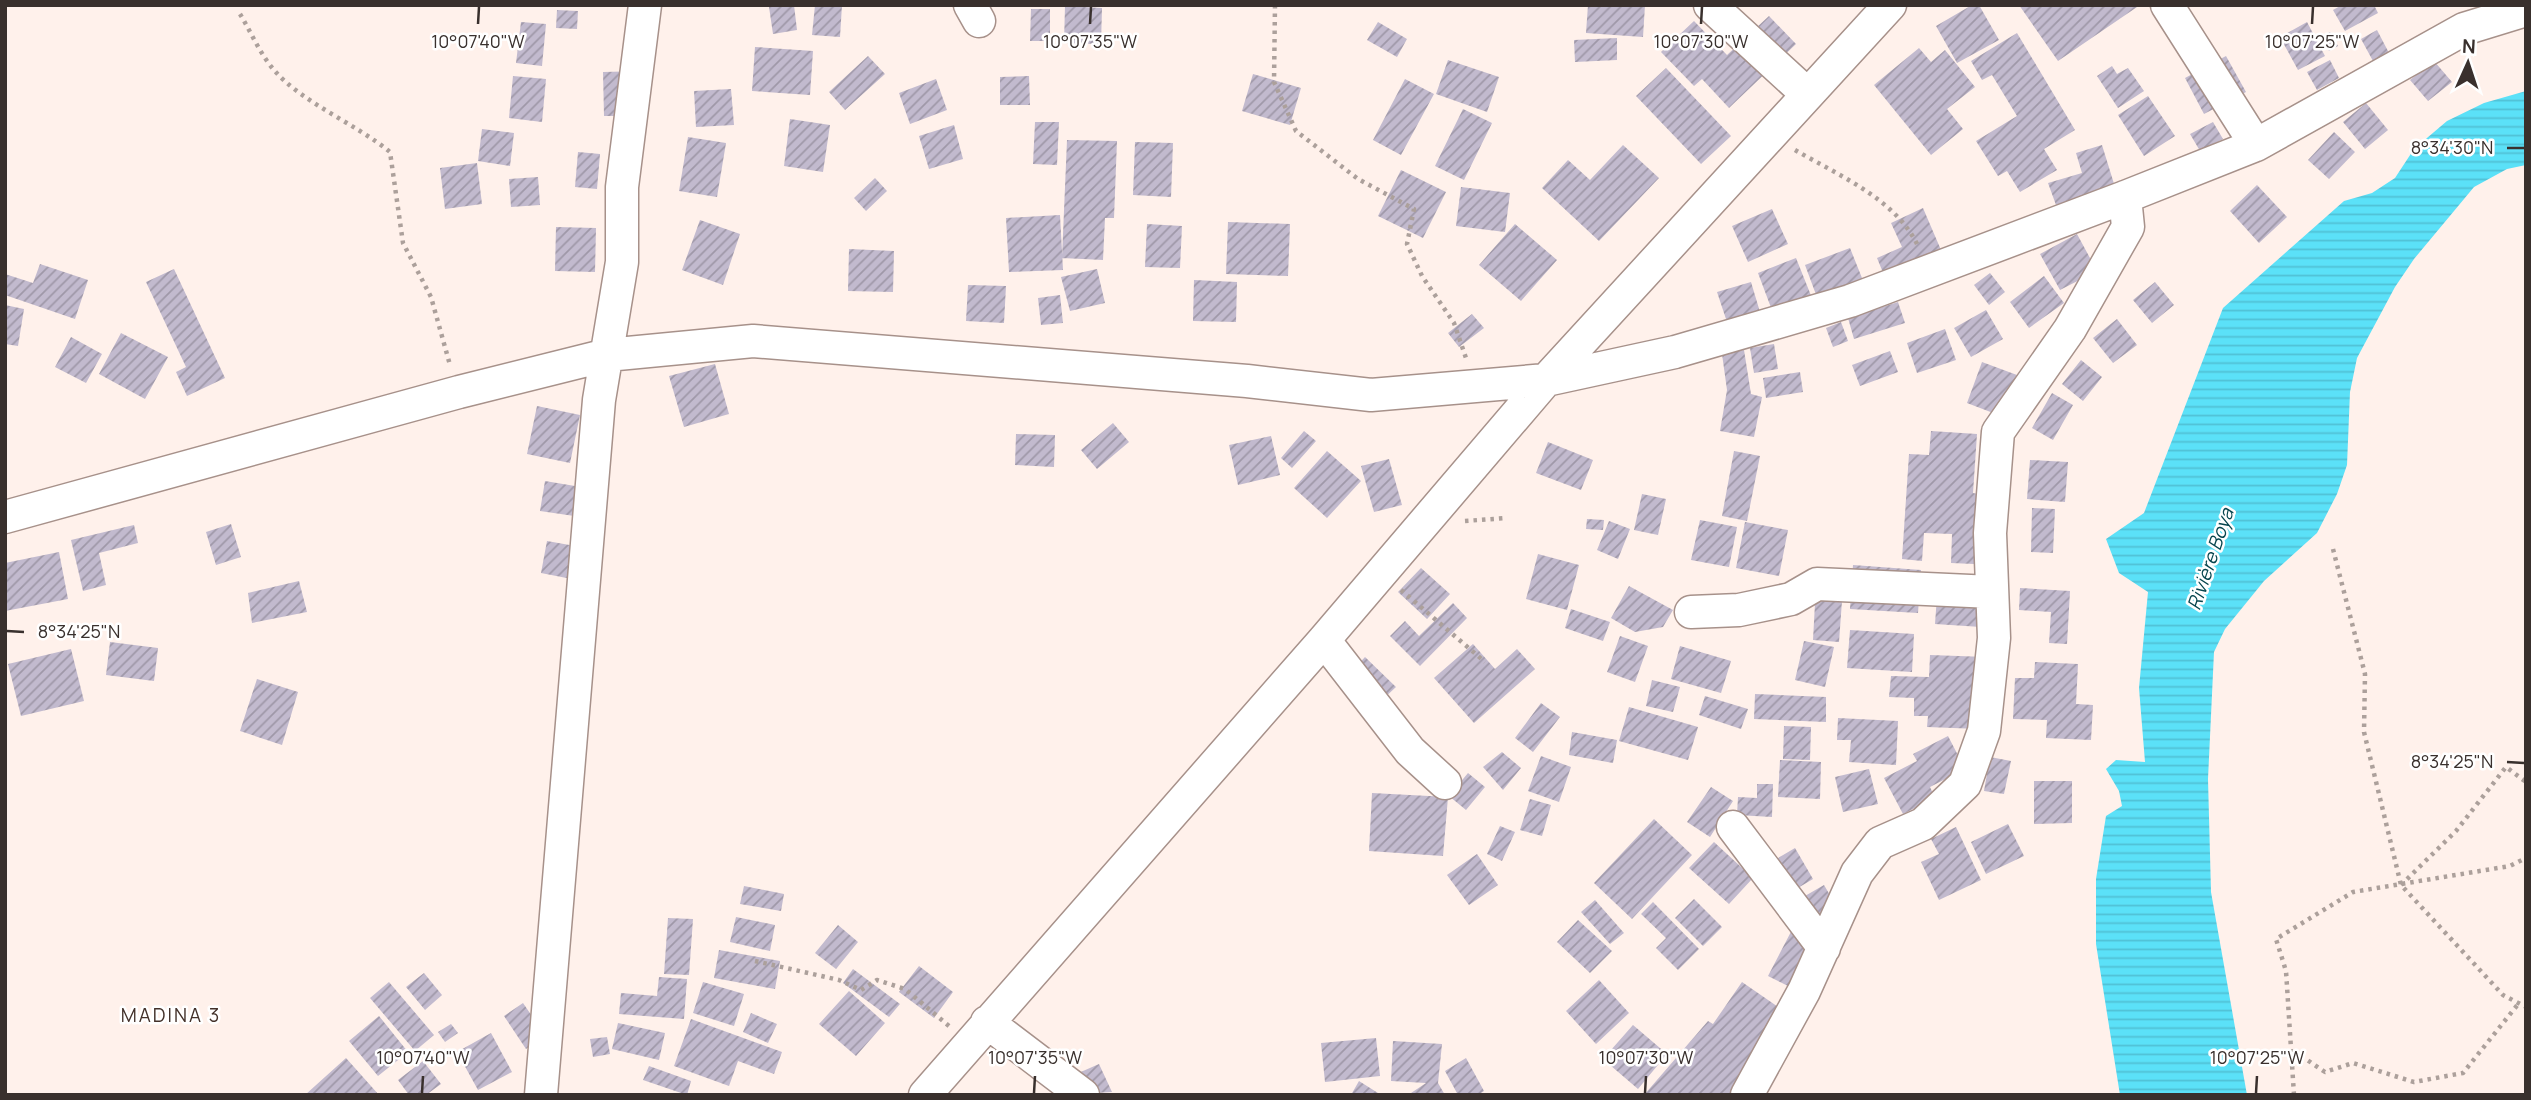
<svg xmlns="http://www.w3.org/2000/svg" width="2531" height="1100" viewBox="0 0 2531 1100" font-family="Manrope,sans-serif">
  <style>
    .water { fill: url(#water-rules) }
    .building { fill: url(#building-hatch) }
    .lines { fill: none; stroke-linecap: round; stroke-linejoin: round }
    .street-casing { stroke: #a7918a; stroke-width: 35 }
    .path { stroke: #aca09b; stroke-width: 4.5; stroke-dasharray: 3.5 5; stroke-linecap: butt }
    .street { stroke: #fff; stroke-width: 32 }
    .ticks { fill: none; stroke: #39302d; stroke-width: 2.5 }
    .labels { text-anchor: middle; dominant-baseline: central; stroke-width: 5; stroke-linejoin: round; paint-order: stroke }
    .water-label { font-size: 19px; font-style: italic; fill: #07464f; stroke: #fff }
    .neighbourhood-label { font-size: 19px; letter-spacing: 2px; fill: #43312a; stroke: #fff }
    .ticks-label { font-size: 18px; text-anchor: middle; fill: #39302d; stroke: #fff; stroke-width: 5; stroke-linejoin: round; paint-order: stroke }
  </style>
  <defs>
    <pattern id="water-rules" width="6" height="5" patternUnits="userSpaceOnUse" patternTransform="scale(1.75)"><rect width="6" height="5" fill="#5be1f8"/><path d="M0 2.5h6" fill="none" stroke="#50c1d5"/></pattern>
    <pattern id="building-hatch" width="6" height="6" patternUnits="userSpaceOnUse" patternTransform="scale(1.75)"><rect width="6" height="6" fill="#c2bace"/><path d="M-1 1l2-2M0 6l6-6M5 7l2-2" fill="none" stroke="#9f98a8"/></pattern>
  </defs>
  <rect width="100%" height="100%" fill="#fff1eb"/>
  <path class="water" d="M2526,91V165L2507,169L2474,187L2414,259L2395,287L2357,358L2350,392L2347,465L2337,494L2317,533L2264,581L2225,629L2214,652L2208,779L2211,892L2247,1095H2120L2096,944V879L2106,816L2122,806L2119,791L2106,769L2116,760L2145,762L2139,688L2148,592L2119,573L2106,539L2144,513L2223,308L2344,201L2372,193L2395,178L2414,149L2447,121L2484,103Z"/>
  <path class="building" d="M794,5L797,30L773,34L769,7Z
    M815,5H842L840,37L812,35Z
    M1588,5H1645L1643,37L1586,33Z
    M1972,5H1979L1999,40L1957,63L1936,26Z
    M2019,5H2140L2058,61Z
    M2342,5H2374L2378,13L2345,31L2333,10Z
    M1065,6L1102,8L1101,44L1064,43Z
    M1031,9H1050V41H1030Z
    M557,10L578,11L577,29L556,28Z
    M1769,16L1796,44L1729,108L1702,79L1694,86L1661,52L1694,21L1727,55Z
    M521,22L546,24L542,66L516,63Z
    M1378,22L1407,39L1397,57L1367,40Z
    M2307,22L2325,56L2298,70L2280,37Z
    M2377,30L2389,53L2373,61L2361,39Z
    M2330,32L2338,46L2329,51L2321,37Z
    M2017,33L2075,130L2044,149L2057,170L2020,192L2007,171L1998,176L1976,141L2017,116L1992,75L1982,80L1971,61Z
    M1617,38V60L1575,62L1574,40Z
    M755,47L813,51L810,95L752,91Z
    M1919,48L1931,62L1945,50L1975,87L1947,109L1963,129L1931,155L1874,85Z
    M868,56L885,74L845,110L829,92Z
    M2226,56L2246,92L2204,114L2185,78Z
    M1448,60L1499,77L1487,112L1436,94Z
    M2330,60L2339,78L2317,90L2307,72Z
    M2434,61L2452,82L2428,101L2410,80Z
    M2112,66L2117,74L2128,68L2144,91L2118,108L2097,76Z
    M1666,68L1731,136L1701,164L1636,96Z
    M642,71V116H604L603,72Z
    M1253,74L1301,88L1290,125L1242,111Z
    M513,76L546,79L542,122L509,118Z
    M1029,76L1030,105H1000V77Z
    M936,79L947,110L910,124L899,93Z
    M1405,79L1434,94L1401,155L1373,140Z
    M731,89L734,125L696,127L694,91Z
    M2148,96L2175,136L2144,156L2118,115Z
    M2366,103L2388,130L2365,149L2343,122Z
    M1463,109L1492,123L1464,180L1435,166Z
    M790,119L830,125L823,172L784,166Z
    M1035,122H1059L1057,165L1033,164Z
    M2213,122L2223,139L2200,151L2190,134Z
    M954,125L963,159L929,169L919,136Z
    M482,129L514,133L510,166L478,161Z
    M2334,132L2355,152L2329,179L2308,160Z
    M688,137L726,143L717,197L679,191Z
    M1067,140L1117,141L1114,218H1105L1103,260L1062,258Z
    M1135,142L1173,143L1171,197L1133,195Z
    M1623,145L1659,178L1599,241L1542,188L1568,160L1590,180Z
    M2102,145L2115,187L2056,205L2048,183L2082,173L2076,153Z
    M578,152L600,154L597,189L575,187Z
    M477,163L482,204L445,209L440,168Z
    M1401,170L1446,192L1423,238L1378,216Z
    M538,177L540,205L511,207L509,179Z
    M875,178L887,191L866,211L854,198Z
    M2257,185L2287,217L2259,243L2230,211Z
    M1461,187L1510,193L1505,232L1456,226Z
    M1923,208L1941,250L1884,275L1877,258L1902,247L1891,223Z
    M1772,209L1788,244L1748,262L1732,226Z
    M1060,215L1063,270L1009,272L1006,218Z
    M700,220L740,234L723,285L682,270Z
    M1228,222L1290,224L1288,276L1226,274Z
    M1147,224L1182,226L1180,268L1145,267Z
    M1515,224L1557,260L1521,301L1479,265Z
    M556,227L596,228L595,272L555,271Z
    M2077,234L2097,271L2060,290L2040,254Z
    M1850,248L1864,283L1818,300L1805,265Z
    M849,249L894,251L893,292L848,291Z
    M1796,258L1812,298L1773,313L1758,273Z
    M40,264L88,280L75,319L5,295V274L33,283Z
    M174,269L225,378L187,396L176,372L186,367L146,282Z
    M1097,269L1105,303L1070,311L1061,277Z
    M1990,273L2005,292L1989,305L1974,285Z
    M2044,276L2064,303L2029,328L2010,302Z
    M1194,280L1237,282L1236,322L1193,321Z
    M1751,282L1760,312L1727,322L1717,292Z
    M2155,282L2174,305L2152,323L2133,300Z
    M968,285L1006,286L1004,323L966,321Z
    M1060,295L1063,323L1041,325L1038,298Z
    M1898,302L1905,323L1854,339L1848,318Z
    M5,305L24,309L18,346L5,344Z
    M1986,310L2003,339L1971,357L1954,328Z
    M1472,314L1484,328L1459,347L1448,333Z
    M2117,319L2137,345L2113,363L2093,338Z
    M1841,322L1848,341L1833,347L1826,328Z
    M1945,329L1956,360L1917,373L1907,343Z
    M121,333L168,357L145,399L99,374Z
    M71,337L102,354L86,383L55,367Z
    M1774,344L1778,369L1754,373L1750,348Z
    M1744,350L1751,394L1762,397L1754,437L1720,431L1727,390L1722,354Z
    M1890,351L1898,372L1860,386L1852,365Z
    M2081,360L2102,377L2083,401L2062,384Z
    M1982,362L2017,375L2001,416L1967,403Z
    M715,364L729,414L684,427L669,376Z
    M1800,372L1803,392L1766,398L1763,378Z
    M2052,393L2073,405L2053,440L2032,428Z
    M537,406L580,415L570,463L527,454Z
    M1113,423L1129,442L1097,469L1081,450Z
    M1304,431L1316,441L1292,468L1281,458Z
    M1931,431L1977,434L1973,493L1978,494L1974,564L1951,563L1952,534L1924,533L1922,561L1902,559L1909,454L1929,455Z
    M1016,434L1055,435L1054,467L1015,465Z
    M1271,436L1280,475L1238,485L1229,445Z
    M1548,442L1593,460L1581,490L1536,473Z
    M1327,451L1361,481L1327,518L1294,488Z
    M1734,451L1760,456L1747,521L1722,516Z
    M1389,459L1402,505L1374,512L1361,466Z
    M2030,460L2068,462L2065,502L2027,499Z
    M545,481L593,489L588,518L540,511Z
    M1642,494L1666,499L1658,535L1634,530Z
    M2032,508L2055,509L2053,553L2031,552Z
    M1587,519L1604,520L1603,530L1586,529Z
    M1700,520L1737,527L1729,567L1691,560Z
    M1609,521L1630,529L1618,559L1597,550Z
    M1745,522L1788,530L1779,576L1736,568Z
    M231,524L241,557L216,565L206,532Z
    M134,525L138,543L99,553L106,585L83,591L71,540Z
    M547,541L592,549L587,582L541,573Z
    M59,552L68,599L5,611V563Z
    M1538,554L1579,565L1567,610L1526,599Z
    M1853,565L1921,570L1918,613L1850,609Z
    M1421,568L1450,594L1427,619L1398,592Z
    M299,581L307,612L252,623L248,593Z
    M1938,582L1984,585L1981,627L1935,624Z
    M1816,585L1843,587L1839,642L1813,640Z
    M1629,586L1673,610L1663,627L1635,632L1611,618Z
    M2020,588L2070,591L2067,644L2049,643L2051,612L2019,610Z
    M1453,603L1467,618L1420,666L1390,636L1405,621L1419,636Z
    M1571,609L1610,622L1603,641L1565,628Z
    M1850,630L1914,634L1912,672L1847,668Z
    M1620,636L1648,646L1635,682L1607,672Z
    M1804,641L1834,647L1825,687L1795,680Z
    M110,642L158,648L154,681L106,675Z
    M1473,644L1495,669L1517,649L1535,669L1474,723L1434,678Z
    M1680,646L1731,661L1721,693L1671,679Z
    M71,649L84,701L21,716L8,664Z
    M1930,655L1987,657L1979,729L1927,727L1928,716H1914V698L1889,697L1891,676L1929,677Z
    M1365,657L1396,687L1381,701L1351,672Z
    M2035,662L2078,664L2076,704L2093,705L2091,740L2046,738L2047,720L2013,719L2015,678H2034Z
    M257,679L298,692L282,745L240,731Z
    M1652,680L1680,687L1673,712L1646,706Z
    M1755,694L1826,697V722L1754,719Z
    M1705,696L1748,709L1741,729L1699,715Z
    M1541,703L1560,717L1533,752L1515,738Z
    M1629,707L1698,727L1688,760L1619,741Z
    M1838,718L1898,721L1896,765L1849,762L1851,740H1837Z
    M1784,726L1811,727L1810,760L1783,759Z
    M1572,732L1617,740L1613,763L1569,755Z
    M1948,736L1962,763L1953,768L1957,773L1930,787L1935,798L1903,814L1884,778L1917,761L1913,754Z
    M1502,752L1521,768L1503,790L1483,767Z
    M1541,756L1571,767L1559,802L1528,791Z
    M1990,757L2011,761L2004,794L1984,791Z
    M1780,760L1821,762L1820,799L1778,797Z
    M1869,769L1878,804L1843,812L1835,777Z
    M1468,773L1485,787L1466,810L1449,796Z
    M2034,781H2072V823L2034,824Z
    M1757,784H1773L1772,817L1737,815L1738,797L1757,798Z
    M1711,787L1733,801L1710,837L1687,822Z
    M1372,793L1448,797L1443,856L1369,851Z
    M1530,799L1551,805L1542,836L1520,830Z
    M1654,819L1692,855L1632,919L1594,883Z
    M2008,824L2024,856L1986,874L1971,842Z
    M1500,826L1515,832L1502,861L1487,854Z
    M1956,827L1981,880L1939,900L1921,862L1939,854L1931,839Z
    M1714,842L1753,878L1729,904L1689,868Z
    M1795,848L1813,879L1781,898L1763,867Z
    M1477,854L1498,885L1469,905L1447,875Z
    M1824,885L1844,919L1818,934L1798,900Z
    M744,886L784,894L781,911L740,904Z
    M1694,899L1722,927L1703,946L1675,918Z
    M1595,900L1624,933L1610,944L1581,912Z
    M1653,902L1699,949L1678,970L1656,948L1666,938L1641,914Z
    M736,917L775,925L770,951L730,942Z
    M668,918L693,919L689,975L664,974Z
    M1578,920L1612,951L1590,973L1557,942Z
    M838,925L858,942L836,969L815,953Z
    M1794,926L1816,937L1790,987L1768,976Z
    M719,950L780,961L775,989L714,978Z
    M919,966L953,992L934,1018L899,992Z
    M853,969L900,1004L889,1017L843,983Z
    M424,973L442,995L425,1010L406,987Z
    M659,977L687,979L684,1019L619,1014L621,993L657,996Z
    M1599,980L1629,1013L1596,1044L1566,1011Z
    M389,982L434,1035L415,1051L370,998Z
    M703,982L744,994L734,1026L693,1013Z
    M1742,982L1787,1013L1742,1095H1644L1708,1021L1713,1024Z
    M849,991L885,1023L856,1056L819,1024Z
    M523,1003L545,1035L526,1049L504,1016Z
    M751,1013L777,1024L768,1043L743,1032Z
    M379,1016L408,1052L378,1076L349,1041Z
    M691,1019L782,1052L774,1074L738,1061L729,1086L674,1066Z
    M618,1023L665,1033L659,1060L612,1049Z
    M451,1024L458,1033L445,1042L438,1032Z
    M1633,1025L1667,1054L1638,1089L1603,1059Z
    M491,1033L512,1072L478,1090L457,1052Z
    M607,1037L610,1054L593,1057L590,1039Z
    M1376,1038L1380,1076L1325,1082L1321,1043Z
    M1393,1041L1442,1044L1438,1083L1445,1095H1408L1426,1083L1391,1081Z
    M346,1058L379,1095H305Z
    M1466,1058L1484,1091L1478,1095H1458L1445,1071Z
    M423,1061L441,1084L426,1095H409L398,1080Z
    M1099,1064L1112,1092L1063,1095L1058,1082Z
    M649,1066L691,1081L687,1095L643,1080Z
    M1359,1081L1378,1093L1377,1095H1351Z"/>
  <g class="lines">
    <g class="street-casing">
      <path id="street" d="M970,5L979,21
        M1710,5L1807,94
        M2167,5L2256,145
        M5,517L459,392L607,355L753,341L1247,381L1371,395L1546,380L1675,352L1850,301L2125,197L2256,145L2464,29L2526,10
        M1691,612L1739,610L1791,599L1817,584L1992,592
        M1324,640L1410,751L1445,783
        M1733,827L1824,948
        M987,1022L1083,1095
        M541,1095L599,400L622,262V187L645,5
        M925,1095L1324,640L1546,380L1890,5
        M1747,1095L1804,991L1857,873L1880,843L1923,824L1965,784L1984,731L1994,638L1990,533L1998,432L2070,329L2128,227L2125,197"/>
    </g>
    <path class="path" d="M1275,5L1274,82L1296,131L1358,179L1414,209L1407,244L1422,276L1454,323L1466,358
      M240,14C251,32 260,54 274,70C301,102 356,124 390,152L403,243L431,297L450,365
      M1795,150C1838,175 1896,199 1918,246
      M1465,521L1506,518
      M2333,549L2365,674L2364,732L2401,885L2503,995L2526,1007
      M1401,590L1485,662
      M2401,885L2456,831L2506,767L2526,782
      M755,961L839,980L861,990L877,980L905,989L949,1026
      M2294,1051L2325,1072L2353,1063L2414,1082L2463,1073L2519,1003
      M2294,1095L2286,971L2276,939L2353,892L2510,866L2526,858"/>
    <use href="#street" class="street"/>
  </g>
  <path class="ticks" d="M478,24L479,7M1090,24L1091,7M1701,24L1702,7M2312,24L2313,7M2507,148H2524M7,631L24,632M2507,762L2524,763M422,1093L423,1076M1034,1093L1035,1076M1645,1093L1646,1076M2256,1093L2257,1076"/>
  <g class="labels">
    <g class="water-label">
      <text transform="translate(2210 559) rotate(-71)">Rivière Boya</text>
    </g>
    <g class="neighbourhood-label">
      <text x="171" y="1015">MADINA 3</text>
    </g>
  </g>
  <g class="ticks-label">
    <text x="478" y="48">10°07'40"W</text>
    <text x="1090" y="48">10°07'35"W</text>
    <text x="1701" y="48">10°07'30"W</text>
    <text x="2312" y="48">10°07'25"W</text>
    <text x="2452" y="154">8°34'30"N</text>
    <text x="79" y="638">8°34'25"N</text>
    <text x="2452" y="768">8°34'25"N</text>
    <text x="423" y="1064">10°07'40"W</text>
    <text x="1035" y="1064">10°07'35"W</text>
    <text x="1646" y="1064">10°07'30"W</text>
    <text x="2257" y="1064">10°07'25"W</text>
  </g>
  <rect width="2531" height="1100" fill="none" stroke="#39302d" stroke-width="14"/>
  <g transform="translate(2468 63) rotate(3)" stroke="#ffffff" stroke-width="5" paint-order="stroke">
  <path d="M0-5L12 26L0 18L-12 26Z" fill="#39302d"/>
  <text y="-10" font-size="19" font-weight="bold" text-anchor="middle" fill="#39302d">N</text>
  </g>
</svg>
